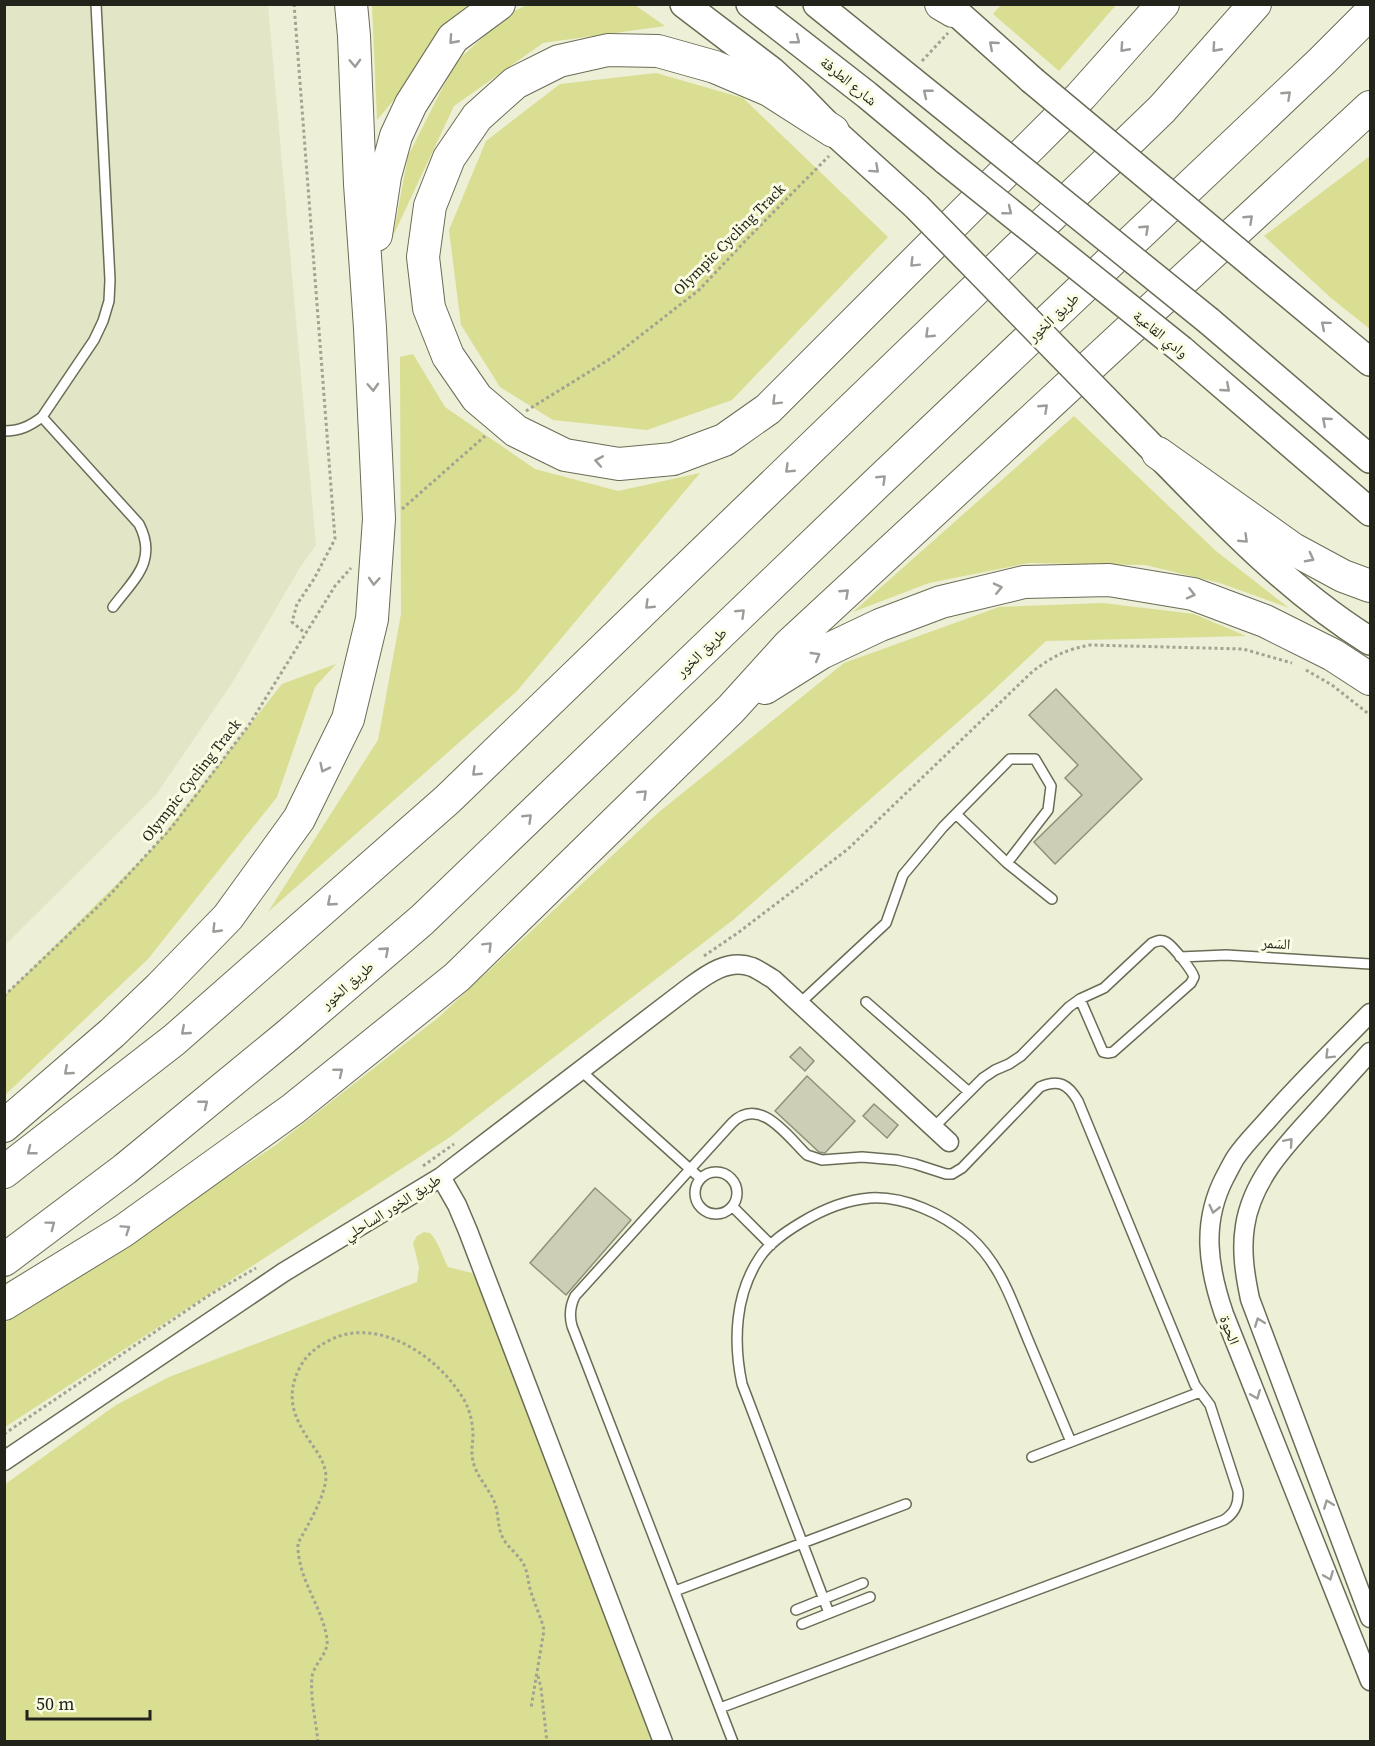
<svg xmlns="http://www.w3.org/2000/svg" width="1375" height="1746" viewBox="0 0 1375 1746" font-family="'Source Serif 4','Noto Naskh Arabic',serif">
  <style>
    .built { fill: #e3e6c6 }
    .green { fill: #d9de92 }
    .building { fill: #ccceb6; stroke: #8f917a; stroke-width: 1.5 }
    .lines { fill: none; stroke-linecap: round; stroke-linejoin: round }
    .lane-casing { stroke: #6a6c56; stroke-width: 12 }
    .street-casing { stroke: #6a6c56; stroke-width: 21 }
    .primary-casing { stroke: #6a6c56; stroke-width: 30 }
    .highway-casing { stroke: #6a6c56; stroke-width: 34 }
    .path { stroke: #a2a390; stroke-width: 3; stroke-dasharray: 3 3; stroke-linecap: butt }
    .lane { stroke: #fff; stroke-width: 9 }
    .street { stroke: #fff; stroke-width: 18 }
    .primary { stroke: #fff; stroke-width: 27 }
    .highway { stroke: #fff; stroke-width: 32 }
    .primary-bridge-casing { stroke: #6a6c56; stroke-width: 30; stroke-linecap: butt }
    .primary-bridge { stroke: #fff; stroke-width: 27 }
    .oneway { stroke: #9c9c98 }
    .labels { text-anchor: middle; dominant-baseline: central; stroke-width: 6; stroke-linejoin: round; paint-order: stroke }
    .street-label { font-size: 15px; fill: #22231a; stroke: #fafde3 }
  </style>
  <rect width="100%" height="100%" fill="#edefd6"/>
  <path class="built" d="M5,5H268L316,545L301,566L234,680L156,795L5,945Z"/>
  <path class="green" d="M372,5H474L377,120Z
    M527,5H635L665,26L543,43L454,106L393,236L408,156L455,63L508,14Z
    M1001,5V4L1116,5L1059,71L993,14Z
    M656,73L743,98L888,237L732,400L647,430L553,420L500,387L461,325L449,230L486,141L560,84Z
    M1370,156V329L1331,298L1264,236Z
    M413,354L445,407L535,469L618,491L700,473L517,691L268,912L378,740L401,614L400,357Z
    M1074,416L1216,551L1289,608L1220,583L1145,565L1029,563L929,583L853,612Z
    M1103,603L1194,614L1246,636L1046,641L984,699L733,920L450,1137L5,1427V1323L276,1145L439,1017L659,812L844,663L999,607Z
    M336,664L315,687L277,797L148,959L5,1095V995L152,849L282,684Z
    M424,1232L430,1233C440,1244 441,1254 448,1267L472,1273L476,1278L657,1741H5L4,1485L116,1405L169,1377L417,1282L419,1267L413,1243L417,1236Z"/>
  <path class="building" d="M1056,689L1142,779L1055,864L1034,842L1082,795L1065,778L1078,765L1029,715Z
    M800,1047L814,1061L805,1071L790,1057Z
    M807,1076L855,1121L825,1153L819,1152L775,1111Z
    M874,1104L898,1125L887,1138L863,1116Z
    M595,1188L631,1220L566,1295L530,1263Z"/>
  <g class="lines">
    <g class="lane-casing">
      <path id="lane" d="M42,417L139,524C158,561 134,579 113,607
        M4,431C20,431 30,426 42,417L94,340L103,321L109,301L110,280L96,4
        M1007,863L1052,899
        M1180,957L1226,955L1370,964
        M866,1002L969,1092
        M799,1004L886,923L903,875L943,827L1010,759H1035L1051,786L1048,810L1007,863L956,814
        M580,1070L700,1178
        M934,1127L983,1078L995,1070L1009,1064L1021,1056L1069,1007L1080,999L1104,988L1152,943C1157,941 1161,939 1166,942C1173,946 1192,970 1194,977L1191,983L1113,1052L1108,1053L1103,1052L1080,999
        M695 1193a21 21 0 1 1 42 0a21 21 0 1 1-42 0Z
        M733,1207L771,1245
        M1032,1457L1200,1392
        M675,1591L906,1504
        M796,1610L863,1583
        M829,1613L742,1384C733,1341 735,1294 760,1257C770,1242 787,1231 802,1222C822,1210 846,1200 870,1198C905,1196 943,1214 969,1236C1001,1264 1013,1304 1029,1342C1043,1375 1057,1409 1071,1442
        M802,1624L870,1597
        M720,1708L1224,1520C1235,1513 1239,1504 1238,1491L1210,1405L1195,1385L1078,1101C1068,1084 1059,1079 1040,1087L962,1168L952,1174H946L915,1164L897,1160L862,1157L822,1160L807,1155C788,1137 760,1095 732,1123L575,1296C570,1306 569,1315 572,1326C626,1464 679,1603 733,1742"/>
    </g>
    <g class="street-casing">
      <path id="street" d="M1370,1013C1337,1047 1303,1080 1272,1115C1260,1129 1246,1142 1236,1157C1232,1163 1229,1170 1225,1177C1201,1223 1208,1267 1224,1314L1370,1681
        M1370,1052C1353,1071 1335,1091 1318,1110C1287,1144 1252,1179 1245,1226C1241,1251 1245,1275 1250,1299L1370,1618
        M441,1177L457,1205L468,1231L663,1742
        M4,1461L284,1272L441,1177L687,989C706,975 728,958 752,967C759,970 766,975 773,979L949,1142"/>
    </g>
    <g class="primary-casing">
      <path id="primary" d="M684,4L772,71L797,94L833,131L917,207
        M750,4L867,95L946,161
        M817,4L973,130
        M947,4L1032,80
        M1257,268L1370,362
        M1209,321L1370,459
        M1182,350L1370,512
        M1127,422C1203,499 1277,583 1370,641"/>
    </g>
    <g class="highway-casing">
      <path id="highway" d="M941,4L953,11
        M833,131L769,90L715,67L658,51L608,50L559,61L515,83L477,117L449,158L430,206L423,257L429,308L448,356L477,398L516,431L565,455L619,464L673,459L724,440L768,409L1081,96L1163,4
        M376,235L385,176L396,136L411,104L453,38L499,4
        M1158,453L1293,549L1343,576L1370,586
        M765,688L821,653L880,625L941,602L1024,582L1109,580L1193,594L1265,621L1333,655L1370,679
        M4,1126L112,1033L160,987L228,917L299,819L348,719L372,619L379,519L370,328L360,184L354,36L351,4
        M4,1172L174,1040L447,800L1162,109L1255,4
        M4,1260L125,1169L288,1035L422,920L877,483L1322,61L1370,13
        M4,1304L123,1231L293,1109L457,977L731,709L789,645L1370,107"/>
    </g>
    <path class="path" d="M294,4L335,539L314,579L297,604L292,622L305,633
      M922,61L948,33
      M526,411L613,357L699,290L748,238L829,156
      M402,509L485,436
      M1306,670L1332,685L1370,715
      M704,956L739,932L848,849L1033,671C1054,656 1064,650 1090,645L1243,649L1292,663
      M4,996L106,899L172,827L249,725L335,586L351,568
      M423,1166L454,1144
      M4,1434L211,1294L256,1268
      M538,1676L541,1688L547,1742
      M318,1742C316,1721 310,1698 312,1677C314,1663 329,1654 327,1639C322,1605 297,1579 298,1543C308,1525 326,1495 326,1476C325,1463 318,1453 311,1443C293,1417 285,1396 300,1367C307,1354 317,1347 330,1340C377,1316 436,1355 461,1395C470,1408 473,1423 473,1438C472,1446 471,1453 473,1461C476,1476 488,1487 494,1501C499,1512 497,1525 502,1536C507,1548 519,1554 524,1565C528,1573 528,1583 531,1592C535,1605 541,1617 544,1630L531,1708"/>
    <use href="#lane" class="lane"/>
    <use href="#street" class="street"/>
    <use href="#primary" class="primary"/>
    <use href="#highway" class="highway"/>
    <g class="primary-bridge-casing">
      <path id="primary-bridge" d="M1032,80L1257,268
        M973,130L1209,321
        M946,161L1182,350
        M917,207L1127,422"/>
    </g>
    <use href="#primary-bridge" class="primary-bridge"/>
  </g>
  <defs><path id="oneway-chevron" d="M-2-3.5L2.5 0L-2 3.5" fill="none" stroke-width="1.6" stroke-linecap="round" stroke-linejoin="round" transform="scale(1.5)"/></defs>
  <g class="oneway">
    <use href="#oneway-chevron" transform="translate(453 40) rotate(132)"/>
    <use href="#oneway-chevron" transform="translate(796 40) rotate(38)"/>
    <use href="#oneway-chevron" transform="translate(993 45) rotate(-139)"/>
    <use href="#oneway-chevron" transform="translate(1124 48) rotate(132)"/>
    <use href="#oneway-chevron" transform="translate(1216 48) rotate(132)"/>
    <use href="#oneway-chevron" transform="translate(355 63) rotate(88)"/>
    <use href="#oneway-chevron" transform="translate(927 93) rotate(-141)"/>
    <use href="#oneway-chevron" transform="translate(1287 95) rotate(-43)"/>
    <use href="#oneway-chevron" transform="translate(875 169) rotate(42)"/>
    <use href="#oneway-chevron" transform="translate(1008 211) rotate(39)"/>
    <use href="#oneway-chevron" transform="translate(1249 219) rotate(-43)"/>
    <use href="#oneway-chevron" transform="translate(1145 229) rotate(-43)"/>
    <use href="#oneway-chevron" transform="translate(914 263) rotate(135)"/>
    <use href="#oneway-chevron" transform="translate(1325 325) rotate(-140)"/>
    <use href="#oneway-chevron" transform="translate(929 334) rotate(136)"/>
    <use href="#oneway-chevron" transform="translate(373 387) rotate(87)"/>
    <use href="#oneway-chevron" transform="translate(1226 388) rotate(41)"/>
    <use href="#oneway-chevron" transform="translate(776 401) rotate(135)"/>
    <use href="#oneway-chevron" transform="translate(1044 408) rotate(-43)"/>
    <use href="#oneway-chevron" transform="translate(1326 421) rotate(-139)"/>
    <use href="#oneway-chevron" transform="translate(599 461) rotate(-170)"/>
    <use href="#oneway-chevron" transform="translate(789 469) rotate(136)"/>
    <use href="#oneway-chevron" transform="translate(882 479) rotate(-44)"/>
    <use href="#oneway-chevron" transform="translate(1244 539) rotate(44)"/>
    <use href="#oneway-chevron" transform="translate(1310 558) rotate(28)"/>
    <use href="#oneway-chevron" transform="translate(374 581) rotate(94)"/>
    <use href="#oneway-chevron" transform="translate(998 588) rotate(-13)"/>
    <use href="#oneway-chevron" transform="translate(845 593) rotate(-43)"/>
    <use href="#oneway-chevron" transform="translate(1191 594) rotate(14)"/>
    <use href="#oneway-chevron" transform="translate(649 605) rotate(136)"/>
    <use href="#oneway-chevron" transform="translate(741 613) rotate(-44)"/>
    <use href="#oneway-chevron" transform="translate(816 656) rotate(-31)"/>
    <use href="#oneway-chevron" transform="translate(324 768) rotate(116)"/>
    <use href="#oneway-chevron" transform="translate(476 772) rotate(136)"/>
    <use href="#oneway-chevron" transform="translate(643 794) rotate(-44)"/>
    <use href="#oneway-chevron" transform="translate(528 818) rotate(-44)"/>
    <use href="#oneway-chevron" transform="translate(331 902) rotate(139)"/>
    <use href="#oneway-chevron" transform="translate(216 929) rotate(134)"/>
    <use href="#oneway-chevron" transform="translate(488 946) rotate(-45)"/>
    <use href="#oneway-chevron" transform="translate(385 951) rotate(-41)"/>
    <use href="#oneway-chevron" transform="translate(185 1031) rotate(139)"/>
    <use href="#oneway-chevron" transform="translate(1329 1055) rotate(135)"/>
    <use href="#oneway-chevron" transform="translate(68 1071) rotate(139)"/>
    <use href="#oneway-chevron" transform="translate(339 1072) rotate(-39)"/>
    <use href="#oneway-chevron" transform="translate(204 1104) rotate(-39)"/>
    <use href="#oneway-chevron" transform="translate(1289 1142) rotate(-49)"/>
    <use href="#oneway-chevron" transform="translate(31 1151) rotate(142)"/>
    <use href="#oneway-chevron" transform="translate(1214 1209) rotate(103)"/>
    <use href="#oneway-chevron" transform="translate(51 1225) rotate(-37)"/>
    <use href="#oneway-chevron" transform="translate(126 1229) rotate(-34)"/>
    <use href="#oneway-chevron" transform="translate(1259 1322) rotate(-111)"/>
    <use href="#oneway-chevron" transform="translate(1256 1395) rotate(68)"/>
    <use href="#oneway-chevron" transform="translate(1328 1504) rotate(-111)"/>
    <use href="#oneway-chevron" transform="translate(1329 1576) rotate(68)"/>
  </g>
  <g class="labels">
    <g class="street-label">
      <text transform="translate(849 81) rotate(39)">شارع الطرفة</text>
      <text transform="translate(729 239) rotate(-45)">Olympic Cycling Track</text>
      <text transform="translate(1053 317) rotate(-43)">طريق الخور</text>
      <text transform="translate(1161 334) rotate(39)">وادي القاعية</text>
      <text transform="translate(701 652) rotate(-44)">طريق الخور</text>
      <text transform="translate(191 780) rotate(-52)">Olympic Cycling Track</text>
      <text transform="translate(1276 943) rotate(4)">السَمر</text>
      <text transform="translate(347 985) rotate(-41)">طريق الخور</text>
      <text transform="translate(392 1207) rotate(-32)">طريق الخور الساحلي</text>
      <text transform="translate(1230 1330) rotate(69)">الحوة</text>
    </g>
  </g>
  <rect width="1375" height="1746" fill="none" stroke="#22231a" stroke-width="12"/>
  <path d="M27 1710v9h123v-9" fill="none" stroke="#22231a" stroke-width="3"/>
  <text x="36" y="1710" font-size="18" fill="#22231a" stroke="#fafde3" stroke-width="4.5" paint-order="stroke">50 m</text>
</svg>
